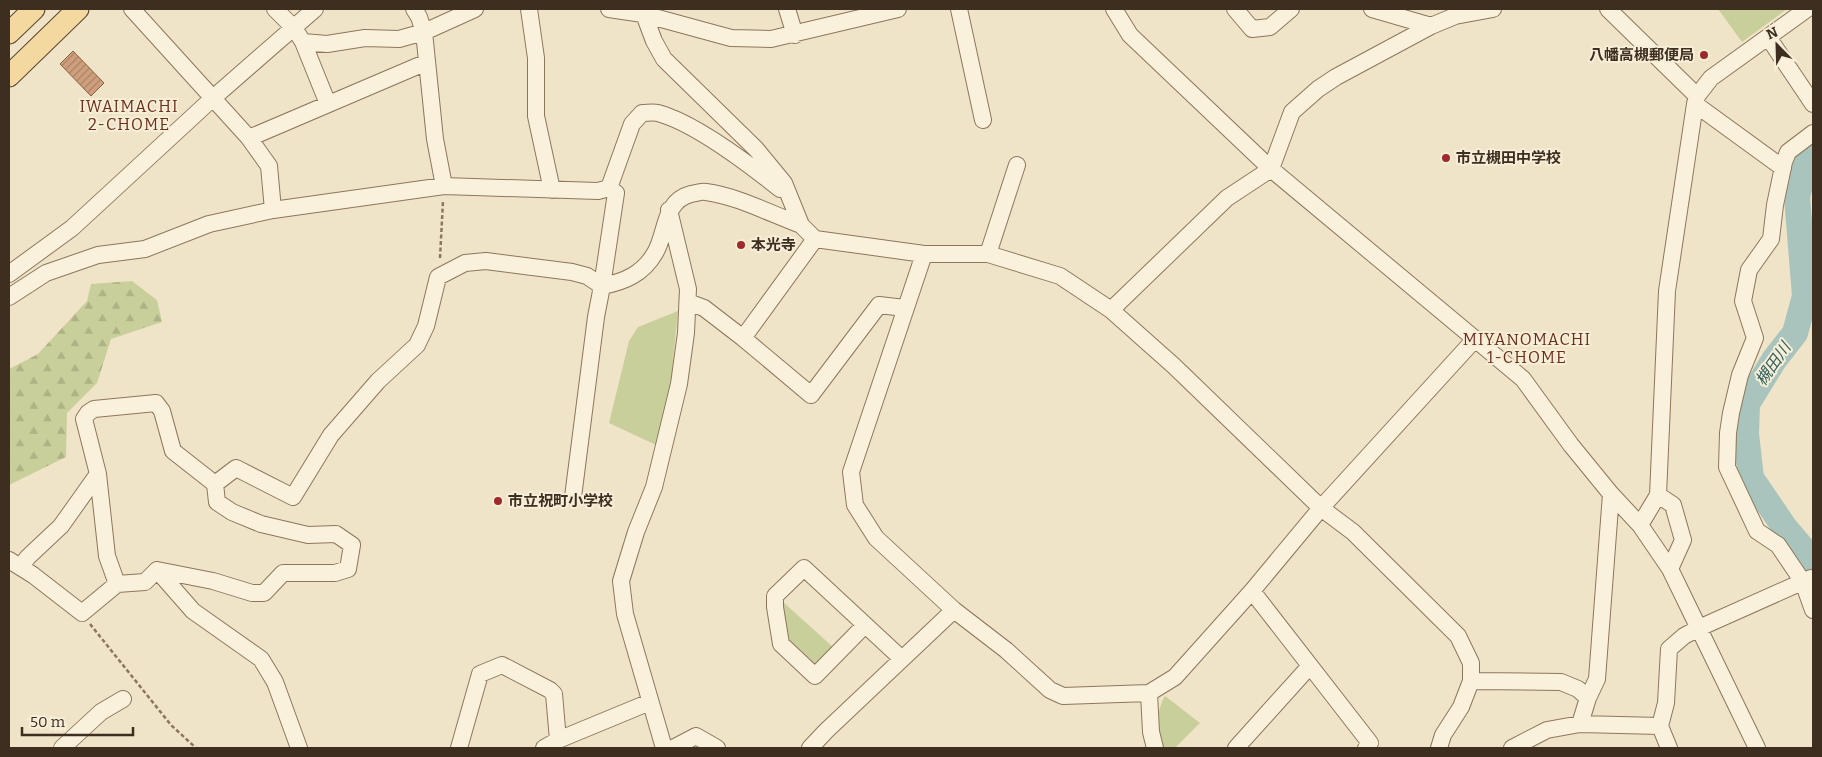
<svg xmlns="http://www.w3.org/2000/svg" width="1822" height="757" viewBox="0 0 1822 757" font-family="Bitter,'Noto Sans JP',serif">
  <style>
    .green { fill: #c9cf9b }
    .forest { fill: url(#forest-firs) }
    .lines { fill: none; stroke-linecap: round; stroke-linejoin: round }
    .river { stroke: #a9c4bc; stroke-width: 26 }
    .building { fill: url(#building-hatch); stroke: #8d5f41 }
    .minor-casing { stroke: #8d765c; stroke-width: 18 }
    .major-casing { stroke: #5b4430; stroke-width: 23 }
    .path { stroke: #8d765c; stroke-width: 2.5; stroke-dasharray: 4 2.5; stroke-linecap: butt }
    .minor { stroke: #faf1dc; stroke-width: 16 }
    .major { stroke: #f3d9a0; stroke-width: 21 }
    .poi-dot { fill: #9e2a2b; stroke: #f7eed8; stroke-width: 2 }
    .labels { text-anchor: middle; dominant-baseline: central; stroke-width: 4; stroke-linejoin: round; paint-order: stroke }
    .poi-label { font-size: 15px; font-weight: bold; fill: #3d2e20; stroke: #f7eed8; text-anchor: start }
    .neighbourhood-label { font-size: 16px; letter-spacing: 1px; fill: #6b2e1e; stroke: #f7eed8 }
    .water-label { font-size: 16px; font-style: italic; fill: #2f5d5a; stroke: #f7eed8 }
  </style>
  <defs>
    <pattern id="forest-firs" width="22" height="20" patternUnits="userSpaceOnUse" patternTransform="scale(1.25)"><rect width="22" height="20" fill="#c9cf9b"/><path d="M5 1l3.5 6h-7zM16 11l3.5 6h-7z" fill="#aeb285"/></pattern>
    <pattern id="building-hatch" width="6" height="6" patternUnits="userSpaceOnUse" patternTransform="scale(1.25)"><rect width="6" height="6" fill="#cf9f7d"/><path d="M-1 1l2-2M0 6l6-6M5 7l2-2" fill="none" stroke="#a98266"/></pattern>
  </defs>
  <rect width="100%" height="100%" fill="#f0e4c8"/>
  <path class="green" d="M1718,9H1787L1742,42Z
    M678,311L670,390L656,445L609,423L629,341L638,327Z
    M782,601L834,648L816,664L812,663L786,640Z
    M1165,696L1200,723L1175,748H1161C1158,729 1155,713 1165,696Z"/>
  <path class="forest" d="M132,281L157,300L162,322L111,339L97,383L67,413L66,457L9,485V369L38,354L87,301L91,284Z"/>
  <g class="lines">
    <path class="river" d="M1813,151L1808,155L1797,197L1805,296L1795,333L1774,360L1747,404L1746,434L1751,478L1785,528L1813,561"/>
  </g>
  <path class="building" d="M73,51L104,83L91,96L60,64Z"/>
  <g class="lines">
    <g class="minor-casing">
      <path id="minor" d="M132,9L249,138L269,166L273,210
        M275,9L294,28L303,42L328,104
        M414,9L419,17L424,32L435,139L444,186
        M529,9L536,58V116L552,190
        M609,9L643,14L731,38L771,39L898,9
        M642,9L654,41L664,59L756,149L784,183L801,225L815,239L924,254H988L1060,276L1111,310L1174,366L1321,508L1353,532L1458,636L1471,663V681L1461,707L1443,735L1439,748
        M787,9L795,35
        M959,9L983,120
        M1114,9L1130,35L1271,169L1523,379L1571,445L1611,494L1640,525L1670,569L1757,748
        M1235,9L1252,29L1270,27L1291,9
        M1372,9L1431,26
        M1608,9L1697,96
        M1768,37L1813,104
        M303,42L327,44L365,38L399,39L424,32L475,9
        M1695,104L1783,168
        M1813,133L1788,152L1784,162L1775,205L1771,239L1749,270L1743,301L1755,338L1740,375L1731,413L1728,433L1727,467L1757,531L1778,545L1803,582L1813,610
        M249,138L427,62
        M924,254L851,472L855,505L876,538L954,610L1006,650L1050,690L1063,696L1149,693L1175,677L1252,591L1321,508L1475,339
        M988,254L1017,165
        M9,274L72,228L213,98L315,9
        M9,297L46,273L98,255L145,249L209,224L273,210L444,186L598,191L609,188L632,124L642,113C647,113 653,112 658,113C695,123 750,165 780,189
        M688,302L704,308L743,338L811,395L879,305L905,308
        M1111,310L1227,198L1271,169L1292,112L1318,89L1336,77L1431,26L1455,16L1493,9
        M743,338L815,239
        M156,403L162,411L173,451L215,484L217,502L232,512L261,524L308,535L336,534L352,545L348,569L335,573H283L264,593H252L213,581L157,570L145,582L117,584L107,556L98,474L84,419L88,413L94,409Z
        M215,484L236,468L293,497L331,435L378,381L417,345L426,326L438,277L465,263L486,261L572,272L587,276L602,286L616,193L609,188
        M1658,495L1673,505L1683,540L1670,569
        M573,497L596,317L602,286C624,282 643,274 655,253C667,233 663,201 691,194C696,193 702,191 706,192C737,196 771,214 801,225
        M1640,525L1658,495L1667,291L1695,104L1697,96L1711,78L1807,9
        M9,560L33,575L82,613L117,584
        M20,567L28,557L61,526L98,474
        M157,570L193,611L261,659L275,682L299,748
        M1252,591L1370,743L1366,748
        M865,625L815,676L781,644L775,607V596L804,568L902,659
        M1471,681L1561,682L1578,689L1588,698L1580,724L1547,730L1512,748
        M1149,693L1151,732L1155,748
        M1588,698L1597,679L1611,494
        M1580,724L1660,726
        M62,748L101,712L123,699
        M459,748L480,674L502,665L550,690L554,694L558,740
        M544,748L558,740L650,702
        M664,748L625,614L621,581L636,532L654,487L679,384L686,333L688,289L669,210
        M673,748L696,736L717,748
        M810,748L826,731L954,610
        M1236,748L1309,667
        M1669,748L1660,726L1666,703L1669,649L1684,636L1699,628L1811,578"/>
    </g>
    <g class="major-casing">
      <path id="major" d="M9,33L34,9
        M9,76L78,9"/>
    </g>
    <path class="path" d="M440,258L443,201
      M90,624L171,725L196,748"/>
    <use href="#minor" class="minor"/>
    <use href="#major" class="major"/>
  </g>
  <g class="poi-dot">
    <circle cx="1704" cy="55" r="5"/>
    <circle cx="1446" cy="158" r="5"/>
    <circle cx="741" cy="245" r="5"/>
    <circle cx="498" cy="501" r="5"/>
  </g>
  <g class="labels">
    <g class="poi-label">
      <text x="1694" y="55" text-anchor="end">八幡高槻郵便局</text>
      <text x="1456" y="158">市立槻田中学校</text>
      <text x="751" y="245">本光寺</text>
      <text x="508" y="501">市立祝町小学校</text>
    </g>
    <g class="neighbourhood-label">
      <text x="129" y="106">IWAIMACHI<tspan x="129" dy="18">2-CHOME</tspan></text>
      <text x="1527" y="339">MIYANOMACHI<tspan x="1527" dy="18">1-CHOME</tspan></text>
    </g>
    <g class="water-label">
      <text transform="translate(1773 364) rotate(-55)">槻田川</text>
    </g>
  </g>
  <rect width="1822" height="757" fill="none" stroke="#3d2e20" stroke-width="20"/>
  <g transform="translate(1777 45) rotate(337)" stroke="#f7eed8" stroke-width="4" paint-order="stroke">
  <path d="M0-4L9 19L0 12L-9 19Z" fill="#3d2e20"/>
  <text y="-8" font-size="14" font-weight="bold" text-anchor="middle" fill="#3d2e20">N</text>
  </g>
  <path d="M22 727v8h111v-8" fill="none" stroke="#3d2e20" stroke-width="2.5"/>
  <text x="30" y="727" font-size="15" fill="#3d2e20" stroke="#f7eed8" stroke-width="4" paint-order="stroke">50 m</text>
</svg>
